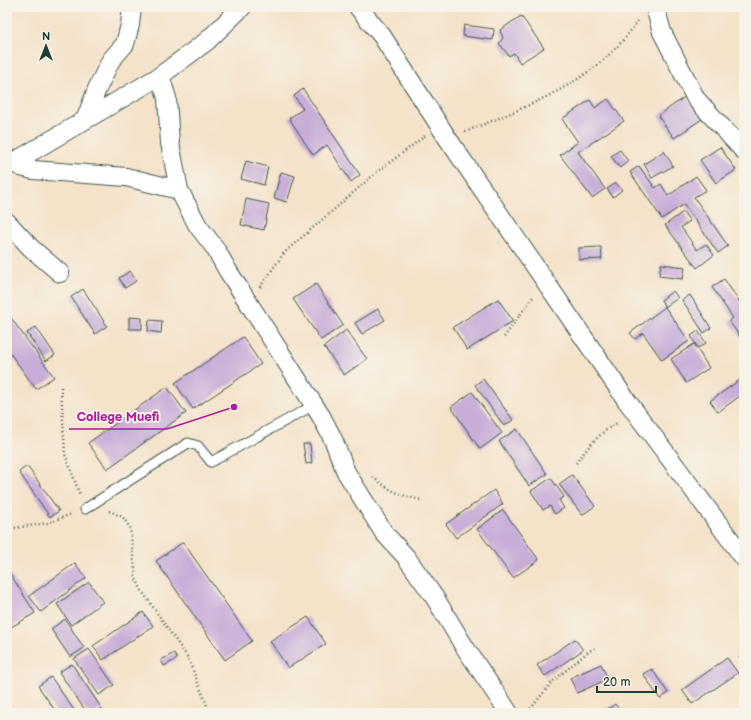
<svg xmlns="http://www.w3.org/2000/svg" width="751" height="720" viewBox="0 0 751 720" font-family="'Balsamiq Sans',sans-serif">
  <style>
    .building { fill: #c7add8 }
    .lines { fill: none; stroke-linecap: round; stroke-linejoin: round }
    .service-casing { stroke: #3f564a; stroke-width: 11 }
    .minor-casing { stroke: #3f564a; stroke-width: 20 }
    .path { stroke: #3f564a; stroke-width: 2.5; stroke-dasharray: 1 3; stroke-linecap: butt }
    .service { stroke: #fff; stroke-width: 9 }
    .minor { stroke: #fff; stroke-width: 18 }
    .leader { fill: none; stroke: #b5179e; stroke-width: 1.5 }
    .callout-dot { fill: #b5179e; stroke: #f7f3e8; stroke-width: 1.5 }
    .callout-label { font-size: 13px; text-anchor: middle; font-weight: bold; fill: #b5179e; stroke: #f7f3e8; stroke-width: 4; stroke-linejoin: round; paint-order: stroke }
  </style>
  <rect width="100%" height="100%" fill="#f7f3e8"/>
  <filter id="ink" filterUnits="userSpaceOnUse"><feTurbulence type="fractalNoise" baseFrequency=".025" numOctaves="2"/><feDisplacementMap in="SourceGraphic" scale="8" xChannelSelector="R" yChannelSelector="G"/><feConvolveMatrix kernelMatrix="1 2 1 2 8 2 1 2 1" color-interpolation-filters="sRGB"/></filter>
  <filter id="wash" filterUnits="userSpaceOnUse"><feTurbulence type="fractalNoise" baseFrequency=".012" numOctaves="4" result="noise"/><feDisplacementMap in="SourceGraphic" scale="16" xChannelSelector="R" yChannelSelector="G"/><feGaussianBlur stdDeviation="0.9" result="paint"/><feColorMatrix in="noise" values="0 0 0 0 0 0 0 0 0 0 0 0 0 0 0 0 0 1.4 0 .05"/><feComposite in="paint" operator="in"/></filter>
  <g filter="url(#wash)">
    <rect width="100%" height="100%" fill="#f4e2c9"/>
    <g id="blocks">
      <path class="building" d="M521,16L544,48L520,63L514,53L509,56L499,43L503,38L500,30Z
        M464,25L494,29L493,40L463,36Z
        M303,89L360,175L351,182L327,145L313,155L289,118L303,109L294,96Z
        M686,96L702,119L674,138L658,116Z
        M608,99L624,121L578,152L605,189L592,198L560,155L578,142L562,119L590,100L595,108Z
        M720,147L736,170L716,183L700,160Z
        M620,150L628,161L620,168L611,156Z
        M664,151L673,166L652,178L644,164Z
        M246,161L268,167L264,185L241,179Z
        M639,166L655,188L661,184L668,196L696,176L706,190L694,197L728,246L718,253L684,204L662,219L630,172Z
        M281,172L295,176L287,202L274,198Z
        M616,183L622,190L613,197L607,189Z
        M246,199L269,204L264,230L241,225Z
        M683,212L690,221L681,227L697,250L706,244L714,255L697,268L665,225Z
        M601,247L602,259L579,260V248Z
        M661,264L685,267L683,279L659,276Z
        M130,271L136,281L125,288L119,278Z
        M724,279L744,308L741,312L744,316V342L729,321L733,318L712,287Z
        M316,284L343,325L321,340L293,299Z
        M83,289L107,326L95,334L71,297Z
        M673,291L678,298L665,307L689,341L662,360L643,333L635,339L630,333L665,307L661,300Z
        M690,295L711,328L704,333L682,300Z
        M498,299L513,321L467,350L453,327Z
        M378,309L385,320L362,334L355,323Z
        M129,317L142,318V329H129Z
        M11,318L54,377L36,389L7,349V321Z
        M149,320L162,321L161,333L148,331Z
        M36,327L55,355L46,361L27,333Z
        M346,330L367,359L344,375L324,347Z
        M698,331L706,343L698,348L691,336Z
        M243,337L261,364L193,409L175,383Z
        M694,344L709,368L686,383L671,359Z
        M744,377V393L718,412L710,401Z
        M483,379L513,420L504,426L475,385Z
        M167,387L186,413L107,469L88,443Z
        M472,392L502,433L480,449L451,407Z
        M517,429L547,474L529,486L499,441Z
        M303,444H310L312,463L306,464Z
        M27,466L59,511L50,517L19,472Z
        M572,475L595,506L582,515L559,484Z
        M551,478L564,497L559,500L564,508L555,514L550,506L543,510L531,491Z
        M494,490L503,504L456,538L446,524Z
        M503,510L539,560L513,578L477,529Z
        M183,542L252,641L225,660L156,561Z
        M75,563L86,578L41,612L29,596Z
        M7,569L35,613L8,629L7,628Z
        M89,582L103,602L71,625L57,604Z
        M143,612L153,626L103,660L93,646Z
        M308,617L326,644L288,668L270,641Z
        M65,619L84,648L70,657L51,629Z
        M575,639L583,650L545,676L537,665Z
        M89,649L114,685L99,695L74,659Z
        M174,653L177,659L164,666L161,660Z
        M727,658L738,673L692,704L682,690Z
        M72,664L102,709L95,713H87L59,672Z
        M601,664L608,679L577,693L570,678Z
        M652,669L668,693L660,699L643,674Z
        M51,677L76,713H57L38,686Z
        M615,704L622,713H602Z"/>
    </g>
  </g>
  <g filter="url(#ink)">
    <use href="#blocks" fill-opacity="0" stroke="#3f564a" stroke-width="1"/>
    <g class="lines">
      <g class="service-casing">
        <path id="service" d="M85,509L188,443L198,446L211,462L314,405"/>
      </g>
      <g class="minor-casing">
        <path id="minor" d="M358,7L382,36L448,139L627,401L744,558
          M655,7L662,32L696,99L744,151
          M160,76L167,98L170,143L179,190
          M86,118L97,89L111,60L125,44L130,25L132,7
          M13,162L21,167L33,170L126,177L179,190L198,226L215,248L228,271L321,416L333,439L346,472L384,533L406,557L435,598L464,646L509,713
          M7,166L160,76L207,41L242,7
          M7,222L31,248L60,273"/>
      </g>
      <path class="path" d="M465,132C532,104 598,82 639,19
        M260,287L284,253L377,172L425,136
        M504,337L533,297
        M61,387L65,454L80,495
        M576,463C589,446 600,432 619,422
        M373,477C390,491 401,496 422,500
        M109,511L123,517L130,528L136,579L142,591L188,658L210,713
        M7,529L48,523L71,514
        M740,658L744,624
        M528,712L552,682L589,651L597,648"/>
      <use href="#service" class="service"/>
      <use href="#minor" class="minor"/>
    </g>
  </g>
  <path class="leader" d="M234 407L167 429H69"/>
  <circle class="callout-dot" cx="234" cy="407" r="4"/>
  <g class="callout-label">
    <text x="118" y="421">College Muefi</text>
  </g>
  <rect width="751" height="720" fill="none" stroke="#f7f3e8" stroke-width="24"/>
  <g transform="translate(46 46)" stroke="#f7f3e8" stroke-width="3" paint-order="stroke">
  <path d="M0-3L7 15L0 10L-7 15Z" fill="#1f3d34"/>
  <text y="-6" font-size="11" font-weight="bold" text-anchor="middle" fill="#1f3d34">N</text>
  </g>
  <path d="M597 686v6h59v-6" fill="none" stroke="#1f3d34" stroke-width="2"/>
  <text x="603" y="686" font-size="12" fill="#1f3d34" stroke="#f7f3e8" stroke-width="3" paint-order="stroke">20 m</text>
</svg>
